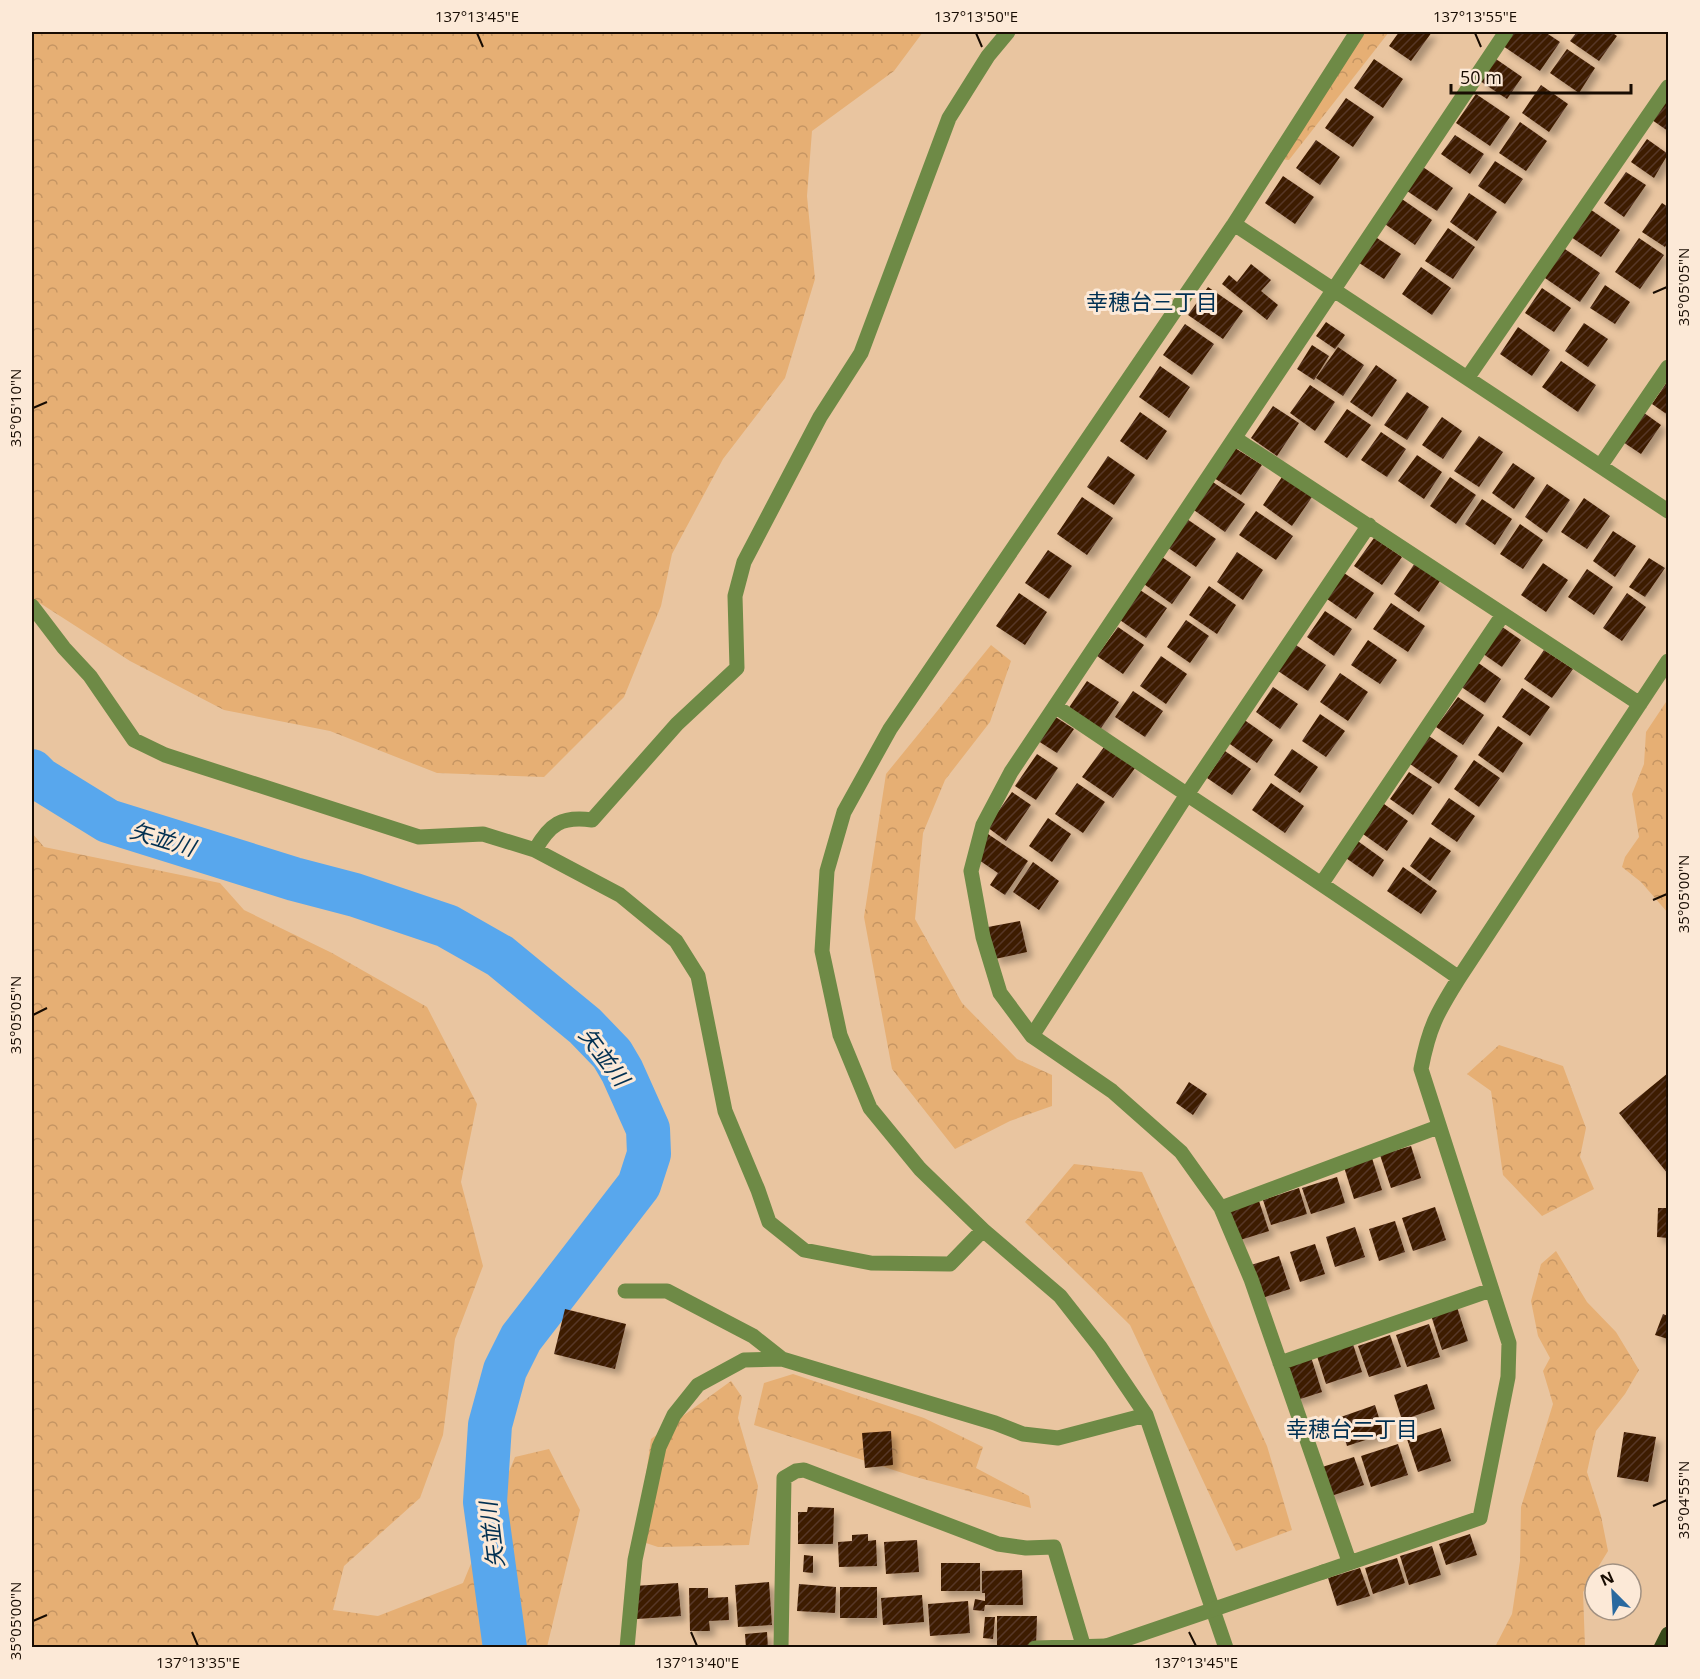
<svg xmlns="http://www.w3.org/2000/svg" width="1700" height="1679" viewBox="0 0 1700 1679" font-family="'Open Sans','Noto Sans JP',sans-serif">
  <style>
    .forest { fill: url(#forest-crowns) }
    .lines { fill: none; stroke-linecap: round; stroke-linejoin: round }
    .river { stroke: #58a7ed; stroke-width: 44 }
    .building { fill: url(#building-hatch); filter: url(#shadow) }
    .minor { stroke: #6e8a46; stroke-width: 15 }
    .major { stroke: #354818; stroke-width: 15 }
    .minor-bridge { stroke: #6e8a46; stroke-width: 15 }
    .ticks { fill: none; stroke: #180c02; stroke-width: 2 }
    .labels { text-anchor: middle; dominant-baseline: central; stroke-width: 6; stroke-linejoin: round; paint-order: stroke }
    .neighbourhood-label { font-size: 22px; fill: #003053; stroke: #fce9d7 }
    .water-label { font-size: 22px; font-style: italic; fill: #023051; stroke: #fce9d7 }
    .neatline { fill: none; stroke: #180c02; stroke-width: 2 }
    .ticks-label { font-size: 15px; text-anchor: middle; fill: #180c02 }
  </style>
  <defs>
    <pattern id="forest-crowns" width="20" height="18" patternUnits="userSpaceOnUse" patternTransform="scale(1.5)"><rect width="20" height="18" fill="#e6af74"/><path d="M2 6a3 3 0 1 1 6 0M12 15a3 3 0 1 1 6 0" fill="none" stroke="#c59563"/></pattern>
    <pattern id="building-hatch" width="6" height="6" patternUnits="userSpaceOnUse" patternTransform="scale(1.5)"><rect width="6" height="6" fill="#3e1a05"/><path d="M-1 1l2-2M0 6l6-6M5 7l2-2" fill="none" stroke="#573928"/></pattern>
    <filter id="shadow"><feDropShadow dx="5.5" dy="5.5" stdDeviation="3" flood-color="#0004"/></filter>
  </defs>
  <rect width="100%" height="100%" fill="#e9c5a0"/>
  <path class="forest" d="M32,32H923L894,71L812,131L807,196L815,279L785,378L723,459L672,554L661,606L624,697L544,777L437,773L330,731L224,710L130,661L32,598Z
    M1351,32H1389L1289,160L1270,158Z
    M991,645L1011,661L990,722L945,780L923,833L915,919L962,1003L1017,1059L1052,1075V1106L1010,1121L955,1149L892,1069L864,917L886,774Z
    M1668,699V913L1641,882L1622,867L1625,857L1639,837L1632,794L1644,764L1646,732Z
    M32,833L44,847L220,883L244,910L332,953L427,1007L477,1104L461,1182L483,1266L455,1339L443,1435L420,1498L344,1566L333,1610L378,1616L463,1583L515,1457L549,1449L580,1510L547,1647H32Z
    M1499,1045L1563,1066L1586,1128L1580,1157L1594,1189L1542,1216L1503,1175L1491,1091L1467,1074Z
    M1074,1164L1142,1172L1267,1446L1292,1530L1236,1551L1130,1325L1025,1222Z
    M1556,1251L1587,1302L1616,1332L1639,1370L1625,1394L1596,1431L1587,1472L1601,1516L1608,1551L1583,1592L1585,1647H1495L1512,1614L1520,1561L1521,1507L1553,1404L1543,1371L1550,1358L1538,1336L1531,1301L1541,1264Z
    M793,1374L924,1418L983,1447L976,1468L1029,1496L1031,1508L912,1476L754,1425L764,1383Z
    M731,1381L742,1397L738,1418L758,1486L749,1545L658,1547L637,1540L651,1439Z"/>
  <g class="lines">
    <path class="river" d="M32,771L40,779L108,821L294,879L355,895L447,926L500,956L585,1026L612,1054L622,1071L648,1129L649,1154L639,1185L521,1338L505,1370L490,1425L485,1502L505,1648"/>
  </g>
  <path class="building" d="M1399,32H1432L1411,61L1389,46Z
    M1513,32H1545L1560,42L1540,71L1503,46Z
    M1577,32H1611L1617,36L1599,61L1570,41Z
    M1567,49L1595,68L1579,93L1550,73Z
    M1374,59L1403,79L1383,108L1354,88Z
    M1496,59L1522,77L1507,99L1480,81Z
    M1541,85L1568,104L1549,132L1522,113Z
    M1476,94L1510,117L1490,146L1456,123Z
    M1668,95V131L1652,120Z
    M1346,98L1374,117L1353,147L1325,128Z
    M1520,122L1547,141L1526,171L1499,153Z
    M1455,135L1484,154L1470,174L1441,154Z
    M1647,139L1668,154L1654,178L1631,162Z
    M1316,140L1340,157L1320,185L1296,168Z
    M1495,161L1523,179L1505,204L1478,186Z
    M1423,167L1453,188L1437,211L1407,191Z
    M1626,172L1646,185L1624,217L1604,203Z
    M1283,176L1314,197L1295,224L1265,203Z
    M1469,193L1497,212L1477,241L1450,222Z
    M1399,197L1432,220L1415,245L1382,222Z
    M1662,203L1668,207V242L1665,247L1642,232Z
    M1587,207L1620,230L1601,257L1568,235Z
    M1448,228L1475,247L1453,279L1425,261Z
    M1374,236L1401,254L1384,279L1356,261Z
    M1639,238L1664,255L1640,289L1615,272Z
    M1562,247L1600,273L1580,302L1542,276Z
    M1251,264L1271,280L1261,291L1278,305L1267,320L1222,284L1229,275L1237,282Z
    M1421,267L1451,288L1432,315L1402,294Z
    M1605,285L1630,302L1615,324L1590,308Z
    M1208,287L1243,311L1223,339L1188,315Z
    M1542,288L1571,308L1554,332L1525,313Z
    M1326,322L1345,335L1335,349L1316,336Z
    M1584,323L1608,339L1588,367L1565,351Z
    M1185,324L1214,344L1192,375L1163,355Z
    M1518,327L1550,350L1532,376L1500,354Z
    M1312,345L1329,356L1314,380L1297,369Z
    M1338,347L1364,365L1343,396L1316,378Z
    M1561,361L1596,385L1578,412L1542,387Z
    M1376,365L1397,380L1372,417L1350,402Z
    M1160,366L1190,387L1169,418L1139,397Z
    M1667,382L1668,383V415L1652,404Z
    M1310,385L1335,402L1315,431L1290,413Z
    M1407,392L1429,407L1407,440L1384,425Z
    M1273,406L1299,423L1277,456L1251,438Z
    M1347,409L1371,425L1347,458L1324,442Z
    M1640,410L1661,425L1641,454L1620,440Z
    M1140,412L1167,431L1147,460L1120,441Z
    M1442,417L1462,431L1443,459L1422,445Z
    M1381,432L1406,449L1387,477L1361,460Z
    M1479,436L1503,452L1479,487L1454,471Z
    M1235,448L1262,465L1241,495L1214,478Z
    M1417,455L1442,472L1424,499L1398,481Z
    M1108,456L1135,475L1114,505L1087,487Z
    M1513,463L1535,478L1514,509L1492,493Z
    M1282,477L1312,497L1292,526L1263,505Z
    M1450,477L1476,495L1456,524L1430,506Z
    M1210,480L1245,504L1225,532L1191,508Z
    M1547,484L1570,500L1547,533L1525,517Z
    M1082,497L1113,518L1087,555L1057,534Z
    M1584,498L1610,516L1587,549L1561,532Z
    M1482,499L1512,519L1495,545L1465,524Z
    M1256,511L1293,536L1276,560L1239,535Z
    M1184,517L1216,539L1196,567L1164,545Z
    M1520,524L1543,540L1523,569L1500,554Z
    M1613,531L1636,546L1615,577L1593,561Z
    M1374,538L1402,557L1382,585L1354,566Z
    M1048,550L1072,566L1049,599L1025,583Z
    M1237,552L1263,570L1243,600L1217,582Z
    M1159,555L1191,577L1172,604L1141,582Z
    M1649,558L1665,568L1645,597L1629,587Z
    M1415,563L1440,581L1419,612L1394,594Z
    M1543,563L1568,580L1546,612L1521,595Z
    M1587,569L1613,587L1594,615L1568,597Z
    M1344,573L1374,593L1356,619L1327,599Z
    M1209,586L1236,605L1217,634L1189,615Z
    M1137,588L1167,608L1146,638L1117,618Z
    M1019,593L1047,612L1025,645L996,626Z
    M1627,593L1646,607L1622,641L1603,628Z
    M1391,603L1425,626L1408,652L1373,629Z
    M1325,611L1352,629L1334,656L1307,637Z
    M1186,620L1209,636L1190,663L1167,647Z
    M1498,624L1521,640L1502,667L1479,651Z
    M1118,627L1144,645L1123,674L1097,656Z
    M1368,640L1397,660L1380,684L1351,665Z
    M1296,645L1326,665L1308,691L1278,671Z
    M1544,650L1573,669L1552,698L1524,679Z
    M1161,656L1187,674L1166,704L1140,686Z
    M1477,662L1501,679L1485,703L1460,686Z
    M1340,673L1368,692L1348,721L1320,702Z
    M1087,681L1119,702L1099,731L1068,709Z
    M1273,687L1298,704L1280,729L1256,712Z
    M1522,688L1550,707L1530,736L1502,717Z
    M1133,691L1163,711L1145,737L1115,717Z
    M1458,697L1484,715L1463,745L1436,727Z
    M1051,714L1074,729L1057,753L1035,739Z
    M1320,714L1345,731L1326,757L1302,741Z
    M1243,719L1273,740L1257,763L1227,742Z
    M1498,726L1523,743L1503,773L1478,755Z
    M1429,736L1458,756L1439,784L1410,764Z
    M1104,747L1135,768L1113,798L1082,777Z
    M1292,749L1318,767L1300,793L1274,775Z
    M1225,751L1251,769L1232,795L1207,778Z
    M1037,754L1058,768L1036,800L1015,786Z
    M1474,760L1500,778L1479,807L1454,789Z
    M1409,772L1432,787L1413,815L1390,799Z
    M1077,783L1105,802L1083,833L1055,814Z
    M1271,783L1304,806L1285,833L1252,810Z
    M1012,792L1031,805L1006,841L987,827Z
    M1449,798L1475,816L1457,842L1431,824Z
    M1384,804L1408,821L1387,851L1363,834Z
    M1048,818L1071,834L1052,862L1029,846Z
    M988,834L1028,861L1005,895L990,885L998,873L973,856Z
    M1430,837L1451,851L1430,881L1410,866Z
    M1355,839L1384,860L1373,877L1343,856Z
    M1033,862L1059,881L1039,910L1013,892Z
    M1403,867L1437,891L1421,914L1387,891Z
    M1020,921L1027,952L995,959L988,927Z
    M1668,1073V1174L1619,1113Z
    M1189,1082L1207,1094L1193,1115L1176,1103Z
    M1411,1146L1421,1178L1391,1188L1380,1155Z
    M1372,1158L1382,1190L1354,1199L1344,1167Z
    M1337,1177L1345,1203L1311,1214L1302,1188Z
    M1299,1188L1307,1214L1271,1225L1263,1200Z
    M1259,1201L1269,1231L1237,1241L1228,1211Z
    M1435,1207L1446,1240L1413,1251L1402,1218Z
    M1658,1208H1668V1238L1657,1237Z
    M1395,1221L1405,1252L1379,1261L1369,1229Z
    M1355,1227L1365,1257L1335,1267L1326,1237Z
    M1315,1244L1325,1274L1300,1282L1290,1252Z
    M1279,1256L1290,1289L1259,1299L1248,1266Z
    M1456,1304L1468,1341L1442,1350L1430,1312Z
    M565,1309L626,1324L615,1369L554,1354Z
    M1663,1314L1668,1316V1339L1655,1335Z
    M1429,1324L1440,1357L1407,1367L1396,1335Z
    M1390,1335L1401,1367L1369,1377L1358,1346Z
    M1352,1341L1362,1372L1326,1384L1316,1353Z
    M1311,1357L1322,1392L1294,1401L1283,1366Z
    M1427,1384L1435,1409L1402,1420L1394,1395Z
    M1375,1405L1384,1434L1347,1446L1338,1418Z
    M1441,1428L1451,1461L1418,1472L1407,1439Z
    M891,1431L893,1465L865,1468L862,1433Z
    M1624,1432L1656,1437L1648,1482L1617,1477Z
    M1398,1444L1408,1475L1371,1487L1361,1456Z
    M1354,1457L1364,1485L1328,1497L1319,1468Z
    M808,1507L834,1508L833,1544H798V1512H807Z
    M868,1534V1541L876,1540L877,1566L839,1567L838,1542L852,1541V1535Z
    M1470,1534L1477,1555L1446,1565L1439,1544Z
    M917,1540L919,1572L886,1574L884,1542Z
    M1432,1546L1441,1575L1409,1585L1400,1556Z
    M804,1555L813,1556V1573L803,1572Z
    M1397,1558L1405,1583L1373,1594L1365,1568Z
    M941,1563H980V1591H941Z
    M1360,1568L1370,1596L1337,1606L1328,1578Z
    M1022,1570L1023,1605H985L984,1611L973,1610L975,1599L985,1601V1593H982V1571Z
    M769,1582L772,1625L738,1627L735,1585Z
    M678,1583L681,1616L637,1619L635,1586Z
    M799,1584L836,1587L835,1613L797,1611Z
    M840,1587H877V1618H840Z
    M689,1588H708V1598L728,1597L729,1620L709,1621L710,1631H690Z
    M922,1595L924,1622L883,1625L881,1598Z
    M968,1601L970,1633L930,1636L928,1604Z
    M997,1616H1037L1036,1646L997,1645Z
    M985,1617H995L993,1639L983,1638Z
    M767,1632L768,1648H746L745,1634Z"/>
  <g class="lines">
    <path class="minor" d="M1234,224L1668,511
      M1468,377L1668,87
      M1236,439L1640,704
      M1601,465L1668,367
      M32,606L64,648L90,676L134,740L165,755L419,837L483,834L535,850L620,895L676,941L698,976L725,1111L758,1190L769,1222L804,1250L871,1263L950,1264L983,1230
      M1055,706C1189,797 1326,885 1459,978
      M535,850C550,824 561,816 592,820L677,724L737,668L735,596L744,562L820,417L861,353L949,118L988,56L1008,32
      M1322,883L1502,616
      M1032,1036L1186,796L1369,525
      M1221,1208L1438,1127
      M625,1291H667L753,1336L782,1359
      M1280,1363L1491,1290
      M1349,1561L1251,1279L1221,1208L1181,1152L1112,1091L1032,1036L1000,993L983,937L971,871L983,825L1011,772L1506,32
      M1323,1572L1480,1518L1508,1377L1509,1343L1421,1069C1429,1027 1437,1013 1459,978L1668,661
      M627,1648L635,1560L659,1447L674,1415L698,1385L744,1360L782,1359L995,1423L1023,1434L1058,1438L1146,1415
      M781,1648L784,1478L796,1471L804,1470L998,1544L1026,1548L1054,1547L1084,1648
      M1035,1648L1106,1646
      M1226,1648L1146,1415L1100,1347L1060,1296L983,1230L920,1169L870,1108L840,1035L822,951L827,871L844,812L890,729L1234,224L1357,32"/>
    <path class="major" d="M1661,1648L1668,1634"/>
    <path class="minor-bridge" d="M1106,1646L1323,1572"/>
  </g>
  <path class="ticks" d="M477,33L483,47M976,33L982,47M1475,33L1481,47M1653,293L1667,287M33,408L47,402M1653,900L1667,894M33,1015L47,1008M1653,1506L1667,1500M33,1621L47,1615M192,1632L198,1646M691,1632L697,1646M1189,1632L1196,1646"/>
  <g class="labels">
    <g class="neighbourhood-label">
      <text x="1152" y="301">幸穂台三丁目</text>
      <text x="1352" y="1428">幸穂台二丁目</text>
    </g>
    <g class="water-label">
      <text transform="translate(163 838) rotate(17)">矢並川</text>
      <text transform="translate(605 1056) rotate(53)">矢並川</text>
      <text transform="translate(491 1535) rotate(-97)">矢並川</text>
    </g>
  </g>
  <rect width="1700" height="1679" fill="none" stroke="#fce9d7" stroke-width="66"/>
  <g transform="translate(1613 1592) rotate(336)"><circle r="28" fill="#fce9d7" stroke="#a19182" stroke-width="1.5"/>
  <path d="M0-4.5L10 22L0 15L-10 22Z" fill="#29699f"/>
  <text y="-9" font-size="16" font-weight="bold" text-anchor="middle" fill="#180c02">N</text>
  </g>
  <path d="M1451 84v9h180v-9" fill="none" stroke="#180c02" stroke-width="3"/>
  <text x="1460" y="84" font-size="18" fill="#180c02" stroke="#fce9d7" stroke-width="4.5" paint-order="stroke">50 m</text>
  <rect x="33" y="33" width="1634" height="1613" class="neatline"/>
  <g class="ticks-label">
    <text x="477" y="22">137°13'45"E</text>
    <text x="976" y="22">137°13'50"E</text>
    <text x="1475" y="22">137°13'55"E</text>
    <text transform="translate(1684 287) rotate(-90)" y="5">35°05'05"N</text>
    <text transform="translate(16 408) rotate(-90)" y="5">35°05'10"N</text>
    <text transform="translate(1684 894) rotate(-90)" y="5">35°05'00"N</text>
    <text transform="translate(16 1015) rotate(-90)" y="5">35°05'05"N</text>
    <text transform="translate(1684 1500) rotate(-90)" y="5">35°04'55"N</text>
    <text transform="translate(16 1621) rotate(-90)" y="5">35°05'00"N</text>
    <text x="198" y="1668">137°13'35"E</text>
    <text x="697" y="1668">137°13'40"E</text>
    <text x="1196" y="1668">137°13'45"E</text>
  </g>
</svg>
